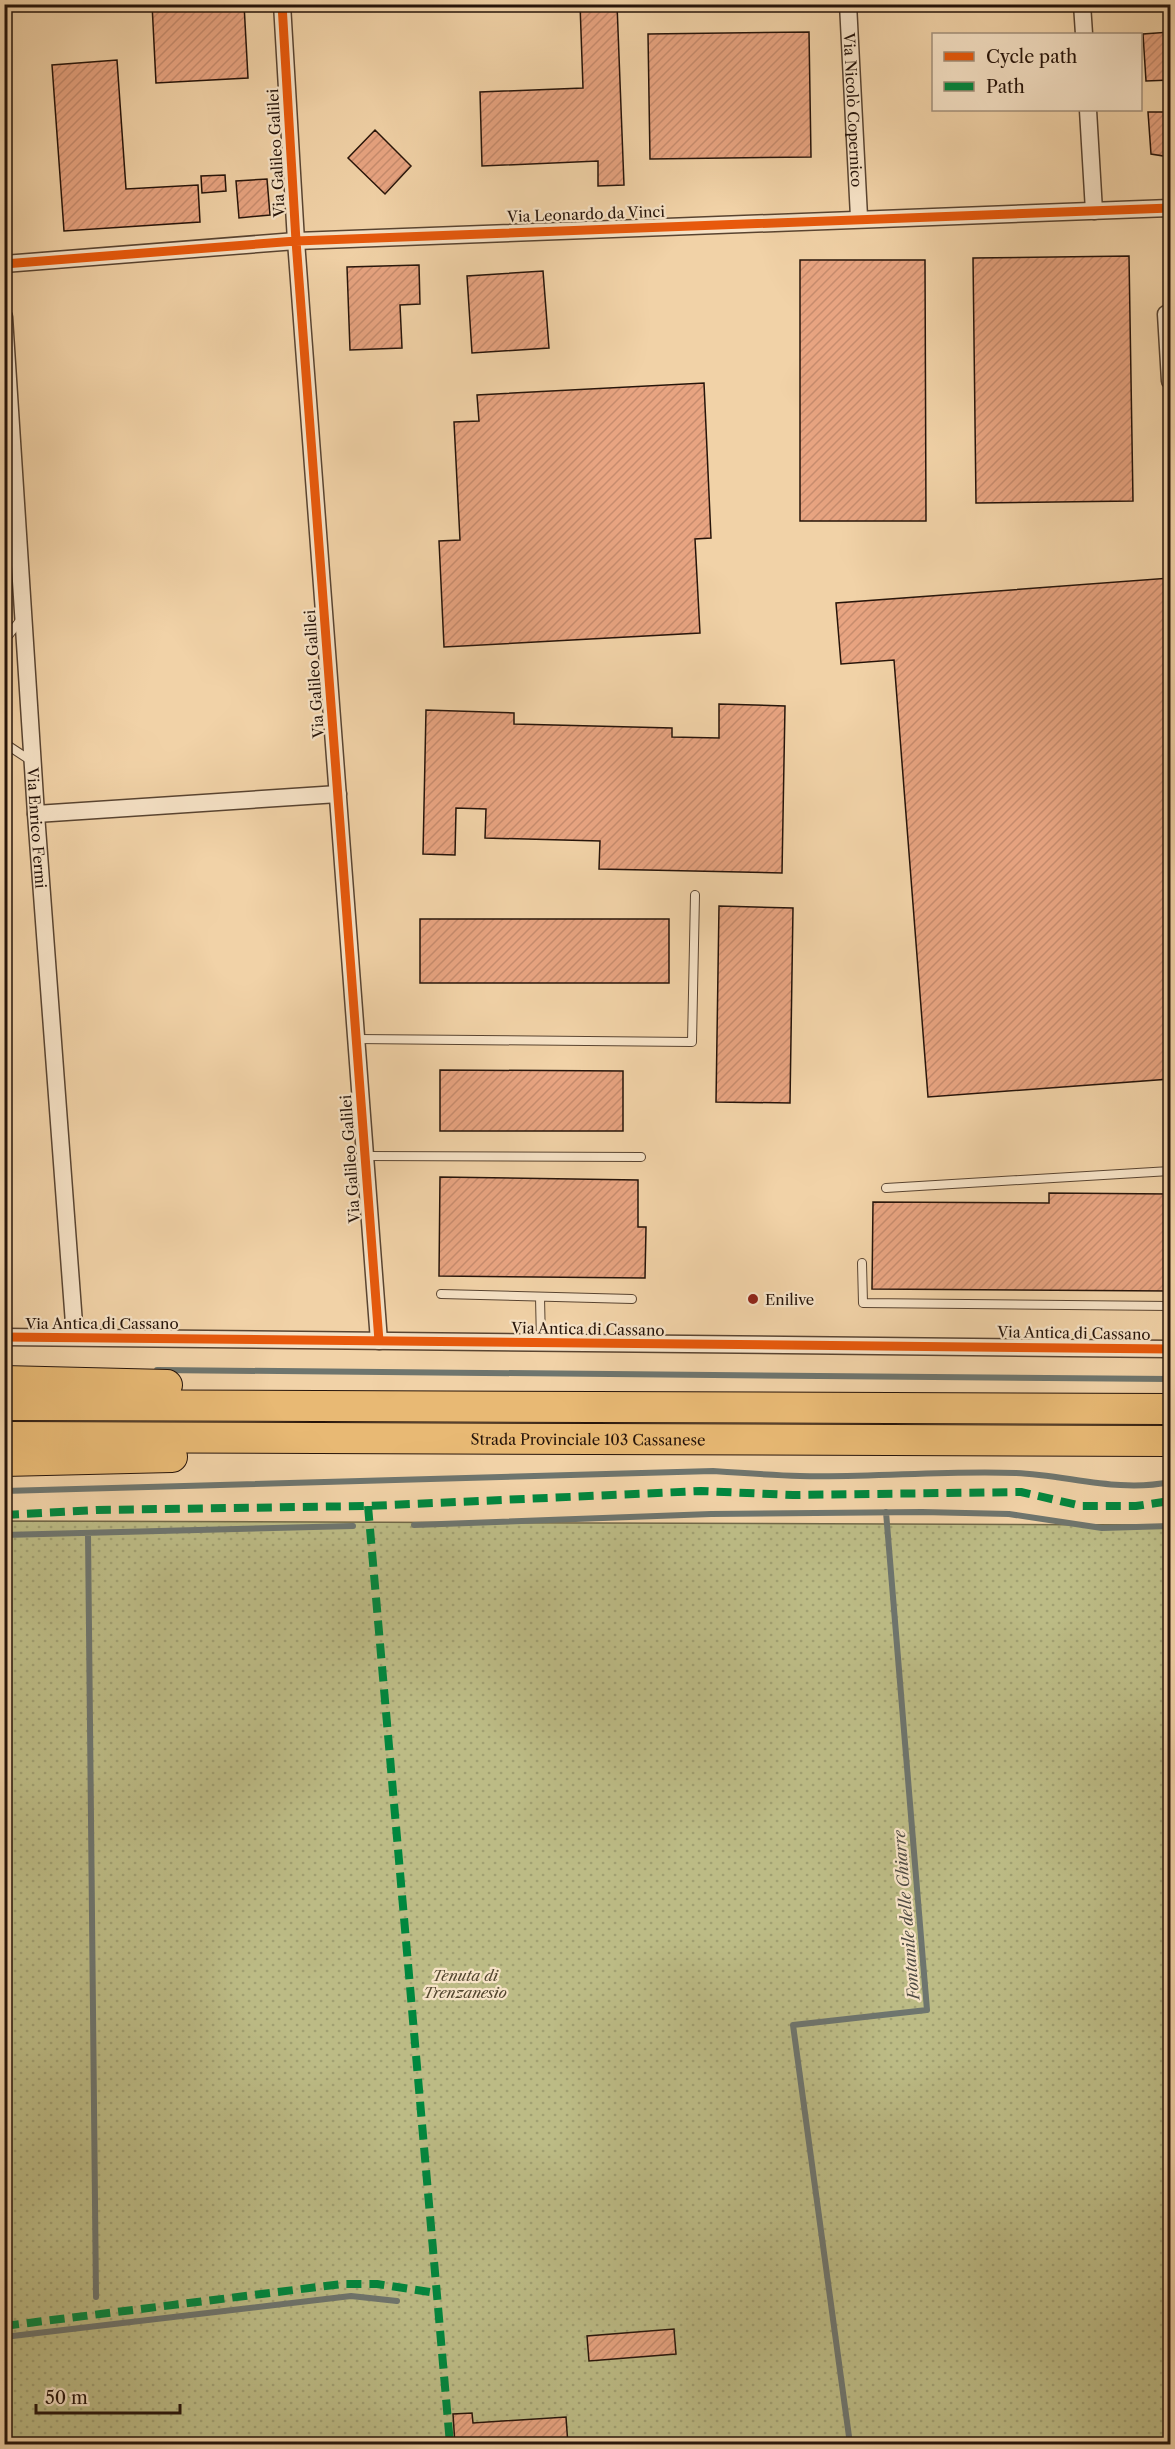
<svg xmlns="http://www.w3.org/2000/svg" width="1175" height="2449" viewBox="0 0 1175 2449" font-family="'Libre Caslon Text',serif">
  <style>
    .park { fill: url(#park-dots); stroke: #716848; stroke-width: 1.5 }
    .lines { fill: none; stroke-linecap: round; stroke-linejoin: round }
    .stream { stroke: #6e756e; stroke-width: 6 }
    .building { fill: url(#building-hatch); stroke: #26140a; stroke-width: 1.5 }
    .lane-casing { stroke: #594431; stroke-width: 10 }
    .street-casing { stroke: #594431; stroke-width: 19 }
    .highway-casing { stroke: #26140a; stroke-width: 32 }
    .lane { stroke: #f6e2c6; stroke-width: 8 }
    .street { stroke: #f6e2c6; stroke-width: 16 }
    .highway { stroke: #e8b974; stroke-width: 30 }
    .quiet { stroke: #00873e; stroke-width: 8; stroke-dasharray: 15 8; stroke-linecap: butt }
    .cycleway-casing { stroke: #f6e2c6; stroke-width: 13 }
    .cycleway { stroke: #e8590c; stroke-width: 9 }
    .poi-dot { fill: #8f2418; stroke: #f6e2c6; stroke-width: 2 }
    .labels { text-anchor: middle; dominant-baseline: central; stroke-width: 4.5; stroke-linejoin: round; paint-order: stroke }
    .street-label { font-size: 15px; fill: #26140a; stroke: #f6e2c6 }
    .poi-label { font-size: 15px; fill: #26140a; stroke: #f6e2c6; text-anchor: start }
    .park-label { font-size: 15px; font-style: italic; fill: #53462f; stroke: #f6e2c6 }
    .water-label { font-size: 16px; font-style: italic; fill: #504c44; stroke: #f6e2c6 }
  </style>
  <defs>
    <pattern id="park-dots" width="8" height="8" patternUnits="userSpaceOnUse" patternTransform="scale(1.5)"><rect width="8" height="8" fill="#bcbb85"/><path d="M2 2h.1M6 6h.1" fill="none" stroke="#a1a072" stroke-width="1.8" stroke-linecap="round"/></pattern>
    <pattern id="building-hatch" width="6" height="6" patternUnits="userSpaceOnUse" patternTransform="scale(1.5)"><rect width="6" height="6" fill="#e8a481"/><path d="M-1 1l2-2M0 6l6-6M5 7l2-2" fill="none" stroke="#c78c6e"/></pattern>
  </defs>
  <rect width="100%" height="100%" fill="#f1d2a7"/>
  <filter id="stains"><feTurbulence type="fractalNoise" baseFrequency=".00333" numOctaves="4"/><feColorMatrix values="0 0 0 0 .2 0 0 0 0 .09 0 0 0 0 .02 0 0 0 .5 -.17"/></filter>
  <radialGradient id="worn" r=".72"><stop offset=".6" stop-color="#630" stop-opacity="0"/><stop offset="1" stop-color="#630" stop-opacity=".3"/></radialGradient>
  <path class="park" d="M5,1521L1170,1525V2444H5Z"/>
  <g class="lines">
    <path class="stream" d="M157,1370L1170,1379
      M4,1491L713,1471C742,1473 771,1475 800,1476C872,1478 944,1470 1016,1473C1068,1475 1118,1493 1170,1482
      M414,1525L711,1514L922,1512L1009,1514L1102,1528L1170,1526
      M88,1533L96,2297
      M4,1535L353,1526
      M4,2337L351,2296L397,2301
      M850,2444L793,2025L927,2010L886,1512"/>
  </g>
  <path class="building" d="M152,4H244L248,78L156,83Z
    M580,4H617L624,185L598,186V161L482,166L480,92L583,88Z
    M809,32L811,157L650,159L648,34Z
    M1170,32V80L1146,81L1143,34Z
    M117,60L126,189L198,185L200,222L64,231L52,65Z
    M1148,112H1170V157L1151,154Z
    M375,130L411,166L385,194L348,158Z
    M225,175L226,191L202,193L201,176Z
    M267,179L270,215L239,218L236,181Z
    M1129,256L1133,501L976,503L973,258Z
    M800,260H925L926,521H800Z
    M419,265L420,304L400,305L402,348L350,350L347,267Z
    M543,271L549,348L472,353L467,276Z
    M704,383L711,538L695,539L700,633L444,647L439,541L460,540L454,422L479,421L477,395Z
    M1170,578V1079L928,1097L894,660L841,664L836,603Z
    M719,704L785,706L782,873L599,869L600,841L485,838L486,809L456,808L455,855L423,854L426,710L514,713V724L672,728V737L719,738Z
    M719,906L793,908L790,1103L716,1102Z
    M420,919H669V983H420Z
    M440,1070L623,1071V1131H440Z
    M440,1177L638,1180V1227H646L645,1278L439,1276Z
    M1049,1193L1170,1194V1291L872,1289L873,1202L1049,1203Z
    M674,2329L676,2354L589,2361L587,2336Z
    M472,2413L473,2423L566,2417L568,2445H455L453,2414Z"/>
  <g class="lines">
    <g class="lane-casing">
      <path id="lane" d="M4,641L22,618
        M4,743L33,762
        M356,1039L692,1042L695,895
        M365,1156L641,1157
        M886,1188L1170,1171
        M862,1263L863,1303L1170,1306
        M441,1294L632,1299
        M540,1297L541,1343"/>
    </g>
    <g class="street-casing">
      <g id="street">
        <path d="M282,4L296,241L379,1341"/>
        <path id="s1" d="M848,4L859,217"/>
        <path d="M1082,4L1084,34"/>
        <path d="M1088,110L1094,211"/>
        <path d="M4,264L296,241L1170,208"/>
        <path d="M1166,314L1170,381"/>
        <path id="s2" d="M4,317L36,814L75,1337"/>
        <path d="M36,814L338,794"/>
        <path d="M4,1337L1170,1349"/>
      </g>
    </g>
    <g class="highway-casing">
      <g id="highway">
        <path d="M4,1381L167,1385"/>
        <path d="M4,1405L1170,1409"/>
        <path id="s3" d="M4,1437L1170,1441"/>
        <path d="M4,1461L172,1457"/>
      </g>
    </g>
    <use href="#lane" class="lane"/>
    <use href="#street" class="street"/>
    <use href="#highway" class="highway"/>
    <path class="quiet" d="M368,1506L450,2444
      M4,1515L96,1510L368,1506L701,1491L793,1495L1021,1492L1082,1506H1136L1170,1501
      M4,2326L342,2284H377L437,2293"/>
    <g class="cycleway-casing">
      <path id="cycleway" d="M282,4L296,241L379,1341
        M4,264L296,241L1170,208
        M4,1337L1170,1349"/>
    </g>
    <use href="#cycleway" class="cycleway"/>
  </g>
  <circle class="poi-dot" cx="753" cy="1299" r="6"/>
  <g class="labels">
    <g class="street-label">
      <text stroke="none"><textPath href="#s1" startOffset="106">Via Nicolò Copernico</textPath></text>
      <text transform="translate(276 153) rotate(-93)">Via Galileo Galilei</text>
      <text transform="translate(586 214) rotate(-2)">Via Leonardo da Vinci</text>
      <text transform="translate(314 674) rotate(-94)">Via Galileo Galilei</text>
      <text stroke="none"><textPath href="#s2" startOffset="512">Via Enrico Fermi</textPath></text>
      <text transform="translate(350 1159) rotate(-94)">Via Galileo Galilei</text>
      <text x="102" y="1323">Via Antica di Cassano</text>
      <text transform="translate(588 1329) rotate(1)">Via Antica di Cassano</text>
      <text transform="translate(1074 1333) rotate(1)">Via Antica di Cassano</text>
      <text stroke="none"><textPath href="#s3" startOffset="584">Strada Provinciale 103 Cassanese</textPath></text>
    </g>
    <g class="poi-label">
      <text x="765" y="1299">Enilive</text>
    </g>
    <g class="park-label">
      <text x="465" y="1975">Tenuta di<tspan x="465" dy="17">Trenzanesio</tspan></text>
    </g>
    <g class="water-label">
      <text transform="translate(906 1915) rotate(-95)">Fontanile delle Ghiarre</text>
    </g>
  </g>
  <rect width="1175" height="2449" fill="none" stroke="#f1d2a7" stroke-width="24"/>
  <rect x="6" y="6" width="1163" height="2437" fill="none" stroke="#26140a" stroke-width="3"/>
  <rect x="12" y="12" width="1151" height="2425" fill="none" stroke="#26140a" stroke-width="1.5"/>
  <rect x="932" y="33" width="210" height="78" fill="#f6e2c6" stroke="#a3907b" stroke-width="1.5"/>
  <rect x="944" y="52" width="30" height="9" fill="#e8590c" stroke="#a3907b" stroke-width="1.5"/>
  <text x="986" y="63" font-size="18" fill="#26140a">Cycle path</text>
  <rect x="944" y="82" width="30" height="9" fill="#00873e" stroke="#a3907b" stroke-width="1.5"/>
  <text x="986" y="93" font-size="18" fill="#26140a">Path</text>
  <path d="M36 2404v9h144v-9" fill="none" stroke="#26140a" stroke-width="3"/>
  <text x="45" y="2404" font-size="18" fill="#26140a" stroke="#f6e2c6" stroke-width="4.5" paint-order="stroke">50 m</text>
  <rect width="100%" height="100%" filter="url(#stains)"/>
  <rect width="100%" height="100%" fill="url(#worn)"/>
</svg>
